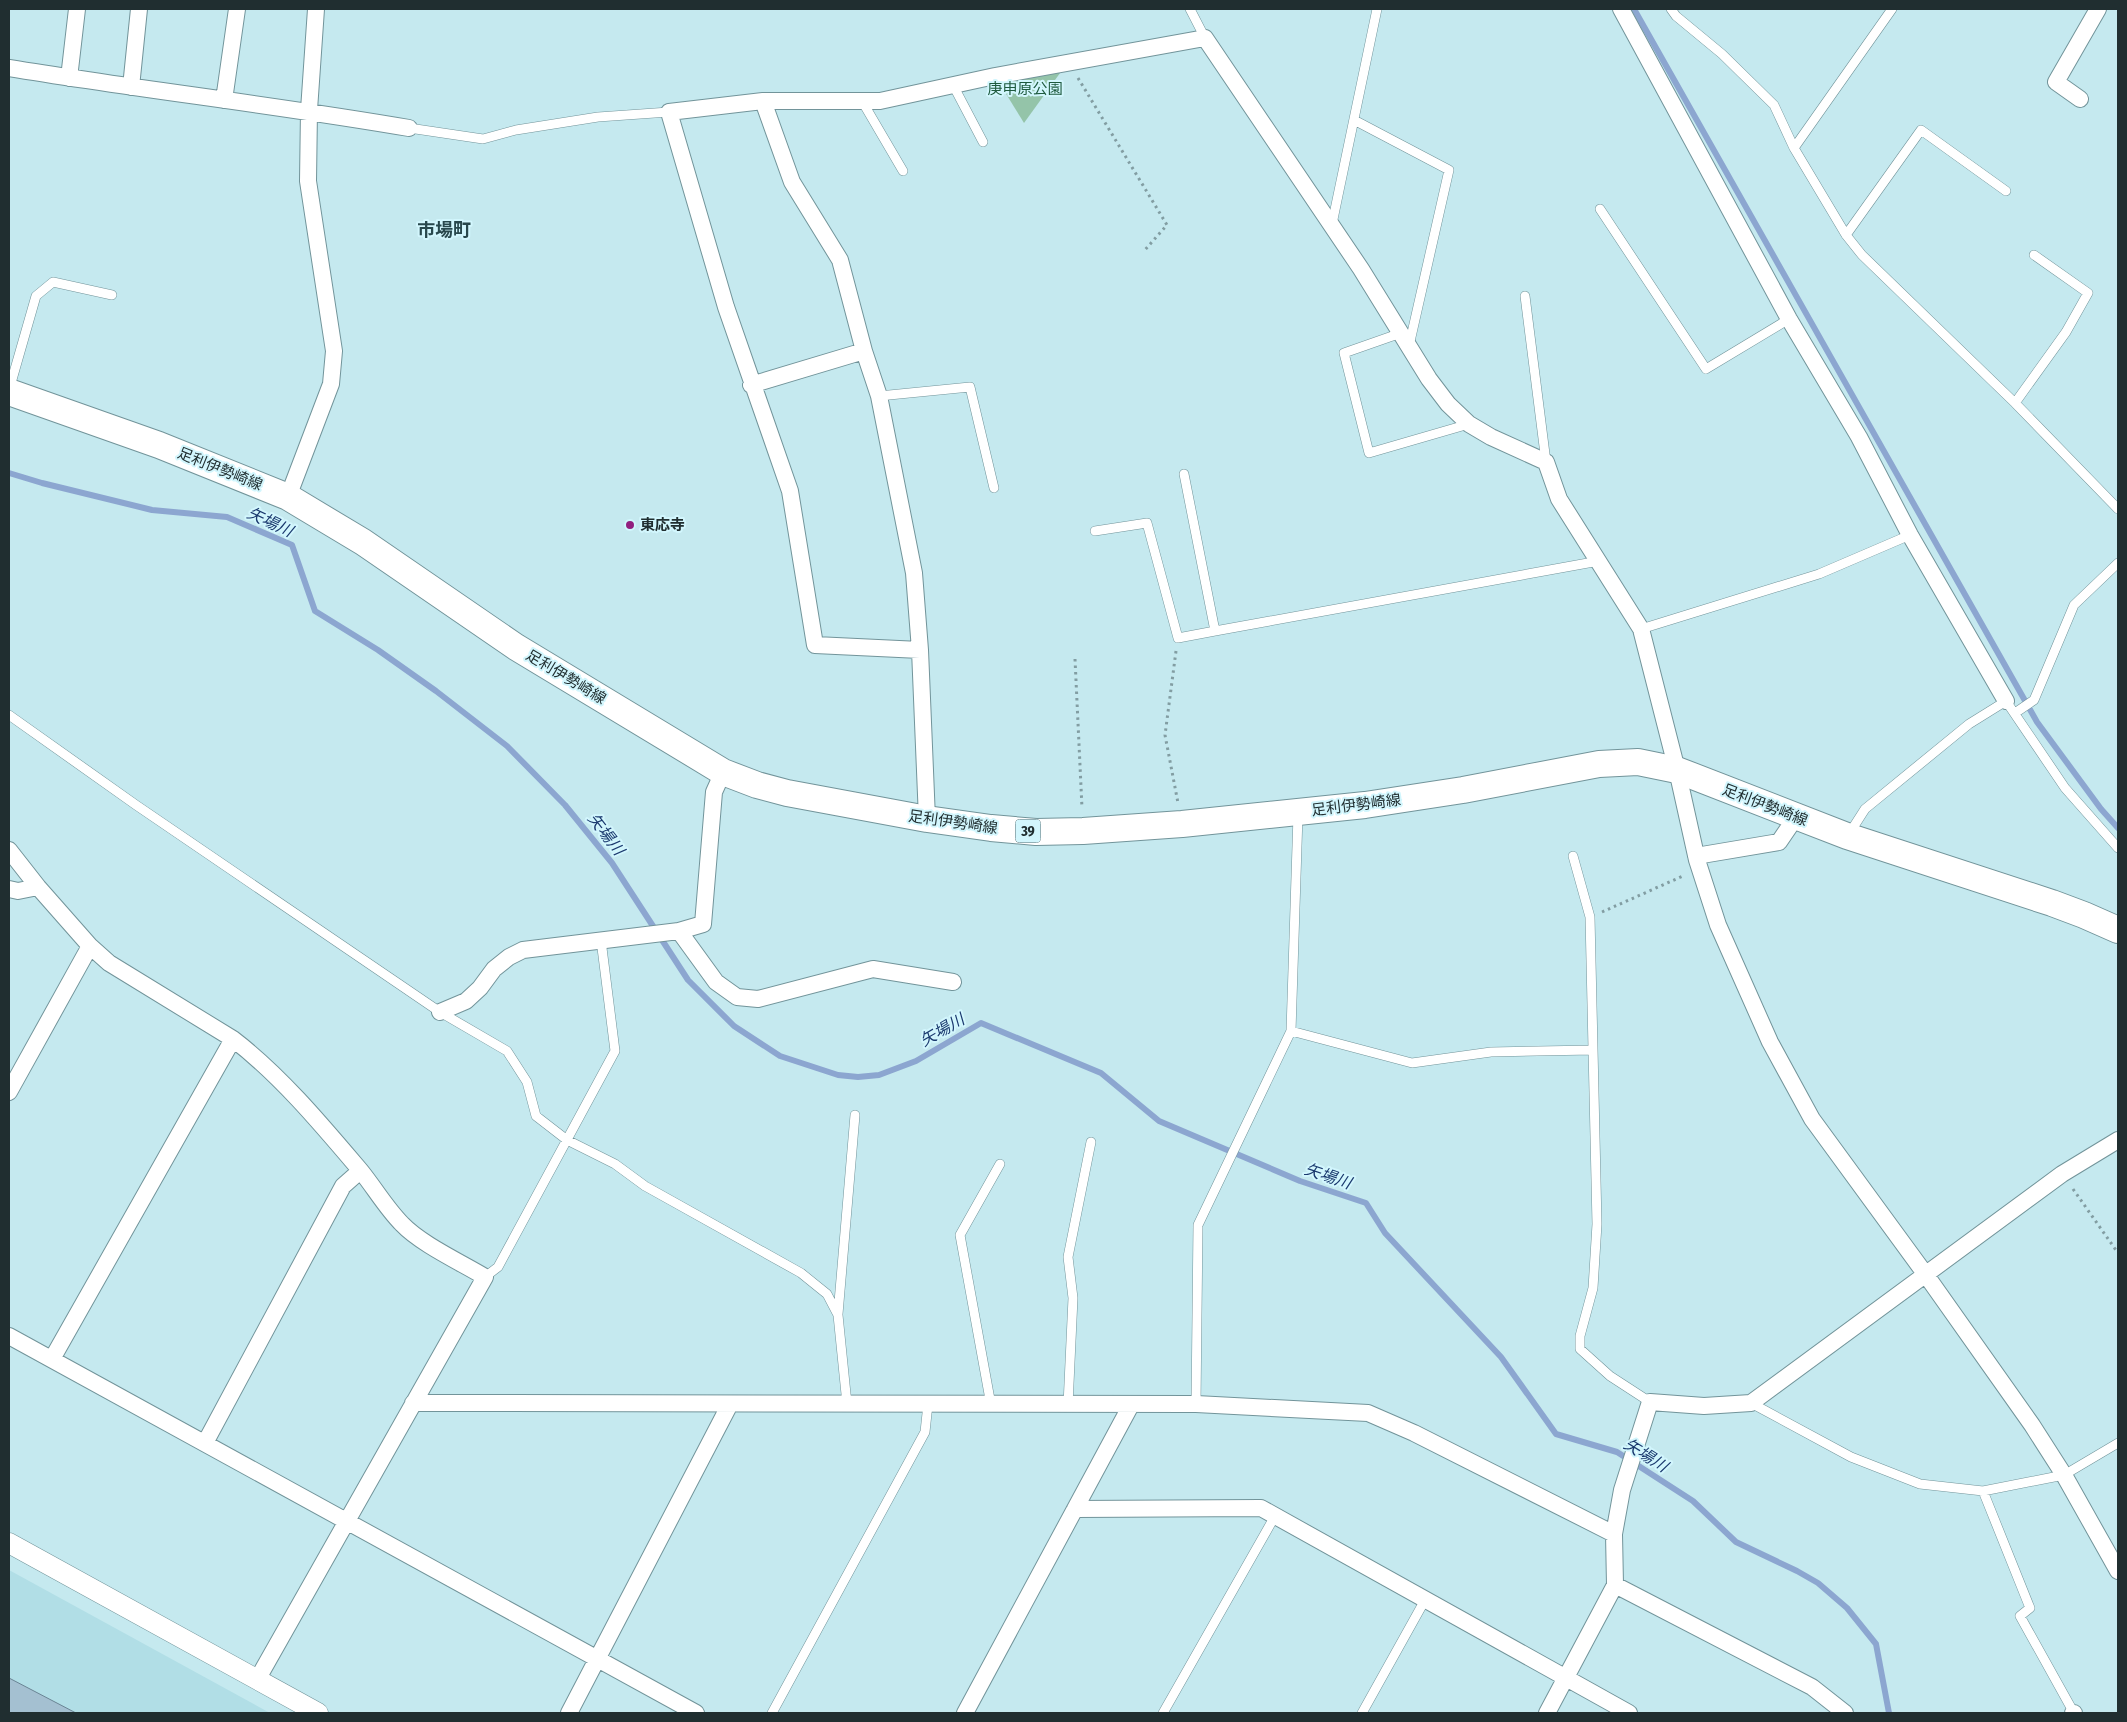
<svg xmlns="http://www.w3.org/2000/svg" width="2127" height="1722" viewBox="0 0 2127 1722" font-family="'Fira Sans Condensed','Noto Sans JP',sans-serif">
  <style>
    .built { fill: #b1dee6 }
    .green { fill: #94c4a9 }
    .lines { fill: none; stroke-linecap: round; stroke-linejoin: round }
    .stream { stroke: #8ca6d0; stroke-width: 6 }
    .building { fill: #a4c0d1; stroke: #6a8494 }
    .service-casing { stroke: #72949a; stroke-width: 10 }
    .minor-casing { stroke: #72949a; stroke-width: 18 }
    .tertiary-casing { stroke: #72949a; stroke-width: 21 }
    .primary-casing { stroke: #72949a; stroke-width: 28 }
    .path { stroke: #829da2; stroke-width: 3; stroke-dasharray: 2.5 4; stroke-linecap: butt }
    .service { stroke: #fff; stroke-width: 9 }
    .minor { stroke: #fff; stroke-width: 16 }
    .tertiary { stroke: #fff; stroke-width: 20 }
    .primary { stroke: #fff; stroke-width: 26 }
    .poi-dot { fill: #911f7e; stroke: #d2f6fd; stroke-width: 2 }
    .labels { text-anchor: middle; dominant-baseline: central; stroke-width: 4; stroke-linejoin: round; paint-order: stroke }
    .shield { fill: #d2f6fd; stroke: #556a6e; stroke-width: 1 }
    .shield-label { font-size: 14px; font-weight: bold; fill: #202e30 }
    .park-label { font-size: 15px; fill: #1e5a3e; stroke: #d2f6fd }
    .street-label { font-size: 15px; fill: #202e30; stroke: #d2f6fd }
    .poi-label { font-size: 15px; font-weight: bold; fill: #202e30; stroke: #d2f6fd; text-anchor: start }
    .water-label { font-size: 16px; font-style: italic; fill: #1a396e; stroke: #d2f6fd }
    .quarter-label { font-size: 18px; font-weight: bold; fill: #28484d; stroke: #d2f6fd }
  </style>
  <rect width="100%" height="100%" fill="#c5e9ef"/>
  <path class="built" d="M9,1570L270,1713H9Z"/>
  <path class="green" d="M1068,62L1024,123L995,76Z"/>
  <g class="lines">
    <path class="stream" d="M1634,9L2037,722L2101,809L2118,828
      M9,473L42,483L152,510L227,517L292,545L315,611L378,650L436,691L507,746L565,805L612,863L688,980L734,1026L780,1056L838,1075L858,1077L879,1075L916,1061L981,1023L1101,1073L1159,1121L1300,1181L1366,1203L1385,1233L1501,1357L1556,1434L1617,1452L1693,1501L1736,1542L1797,1571L1818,1583L1847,1608L1876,1644L1889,1713"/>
  </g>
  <path class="building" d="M9,1678L76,1713H9Z"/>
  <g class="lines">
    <g class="service-casing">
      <path id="service" d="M1190,9L1205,38
        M1671,9L1676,16L1722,54L1774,105L1794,148L1846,235L1862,255L2015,403L2118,509
        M953,85L983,142
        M862,101L903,171
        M1354,120L1449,170L1409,346
        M409,128L483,139L516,130L598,117L669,112
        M1794,148L1892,9
        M1600,209L1706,369L1789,319
        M1332,224L1377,9
        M1846,235L1921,130L2006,191
        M1525,296L1546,462
        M1401,333L1344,353L1369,453L1469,424
        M9,390L36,296L53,282L112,295
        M879,396L970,387L994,488
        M2015,403L2066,332L2088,293L2034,255
        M1184,474L1215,631L1599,561
        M1095,531L1147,523L1178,638L1215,631
        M1641,629L1819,574L1910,535
        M2015,713L2034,700L2074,605L2118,563
        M9,715L136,805L440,1012L507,1051L527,1082L536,1116L567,1140L615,1164L645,1186L801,1273L827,1294L838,1315L847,1404
        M1849,834L1865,809L1969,724L2006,701L2065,788L2118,848
        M1573,856L1590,917L1597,1224L1593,1288L1580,1336V1349L1610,1376L1650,1402
        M1291,1031L1412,1063L1491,1052L1593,1050
        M485,1277L498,1267L615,1051L601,940
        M838,1314L855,1115
        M1751,1403L1851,1457L1920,1484L1983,1491L2064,1475L2118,1443
        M1196,1404L1198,1225L1291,1031L1298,815
        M991,1405L960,1235L1000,1164
        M1068,1405L1073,1298L1068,1257L1091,1142
        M1983,1491L2030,1608L2020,1616L2074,1713
        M772,1713L925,1432L928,1404
        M1163,1713L1275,1516
        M1362,1713L1425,1600"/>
    </g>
    <g class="minor-casing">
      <path id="minor" d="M1621,9L1789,319L1859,437L1910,535L2006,701
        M9,68C142,90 276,105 409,128
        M69,78L77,9
        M131,87L139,9
        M2080,99L2056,82L2098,9
        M224,100L237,9
        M763,101L792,182L840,260L864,351L879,396L914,573L920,650L927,819
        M751,385L864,351
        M288,497L331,384L334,351L308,181L309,110L316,9
        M920,650L815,645L790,491L726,307L669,112L763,101H880L995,76L1205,38L1361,269L1429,379L1448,404L1469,424L1491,437L1546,462L1559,499L1641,629L1677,770L1697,860L1718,925L1770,1042L1812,1119L1926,1275L2032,1425L2064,1475L2118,1571
        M9,850L38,887L90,946L109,963L233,1039C280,1075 321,1124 360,1170C374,1187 386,1208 402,1224C421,1244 460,1262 485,1277L257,1680
        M1696,856L1779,842L1796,817
        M9,889L18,891L38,887
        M679,931L716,982L737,997L758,999L873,969L953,982
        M440,1012L466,1001L480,988L494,969L509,957L523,950L679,931L703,924L714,792L723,772
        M9,1092L90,946
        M9,1336L696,1713
        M52,1359L233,1039
        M413,1403L1196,1404L1368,1413L1414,1433L1614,1534
        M205,1443L343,1186L360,1171
        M1075,1509L1261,1508L1629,1713
        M1615,1585L1812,1687L1845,1713
        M569,1713L730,1404
        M965,1713L1131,1405
        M1547,1713L1615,1585L1614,1534L1622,1490L1650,1402L1704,1406L1751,1403L2062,1174L2118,1140
        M2073,1713H2074"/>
    </g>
    <g class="tertiary-casing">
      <path id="tertiary" d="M9,1543L318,1713"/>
    </g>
    <g class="primary-casing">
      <path id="primary" d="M9,392L159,445L288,497L363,542L516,647L723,772L757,785L787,793L927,819L991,828L1036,832L1083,831L1182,824L1365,805L1463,790L1599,764L1638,762L1677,770L1847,836L2052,903L2084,915L2118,930"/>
    </g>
    <path class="path" d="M1078,78L1167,225L1144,251
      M1176,651L1165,735L1178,803
      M1075,659L1082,808
      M1602,912L1683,876
      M2073,1189L2118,1253"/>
    <use href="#service" class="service"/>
    <use href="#minor" class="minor"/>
    <use href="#tertiary" class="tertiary"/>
    <use href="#primary" class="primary"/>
  </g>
  <circle class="poi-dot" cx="630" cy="525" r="5"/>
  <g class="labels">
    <rect class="shield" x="1015.5" y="819.5" width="25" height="23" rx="4"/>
    <g class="shield-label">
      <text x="1028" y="831">39</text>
    </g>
    <g class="park-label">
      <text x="1025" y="89">庚申原公園</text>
    </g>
    <g class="street-label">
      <text transform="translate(220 469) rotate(22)">足利伊勢崎線</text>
      <text transform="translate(566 677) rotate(31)">足利伊勢崎線</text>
      <text transform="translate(1356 805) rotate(-7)">足利伊勢崎線</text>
      <text transform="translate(1765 805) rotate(21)">足利伊勢崎線</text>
      <text transform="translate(953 822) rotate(8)">足利伊勢崎線</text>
    </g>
    <g class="poi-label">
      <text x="640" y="525">東応寺</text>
    </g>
    <g class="water-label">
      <text transform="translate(270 522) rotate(25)">矢場川</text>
      <text transform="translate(606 834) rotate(52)">矢場川</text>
      <text transform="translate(942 1030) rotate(-30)">矢場川</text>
      <text transform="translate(1328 1176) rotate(19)">矢場川</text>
      <text transform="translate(1646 1455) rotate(32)">矢場川</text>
    </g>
    <g class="quarter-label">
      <text x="444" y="230">市場町</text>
    </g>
  </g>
  <rect width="2127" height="1722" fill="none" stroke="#202e30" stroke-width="20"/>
</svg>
